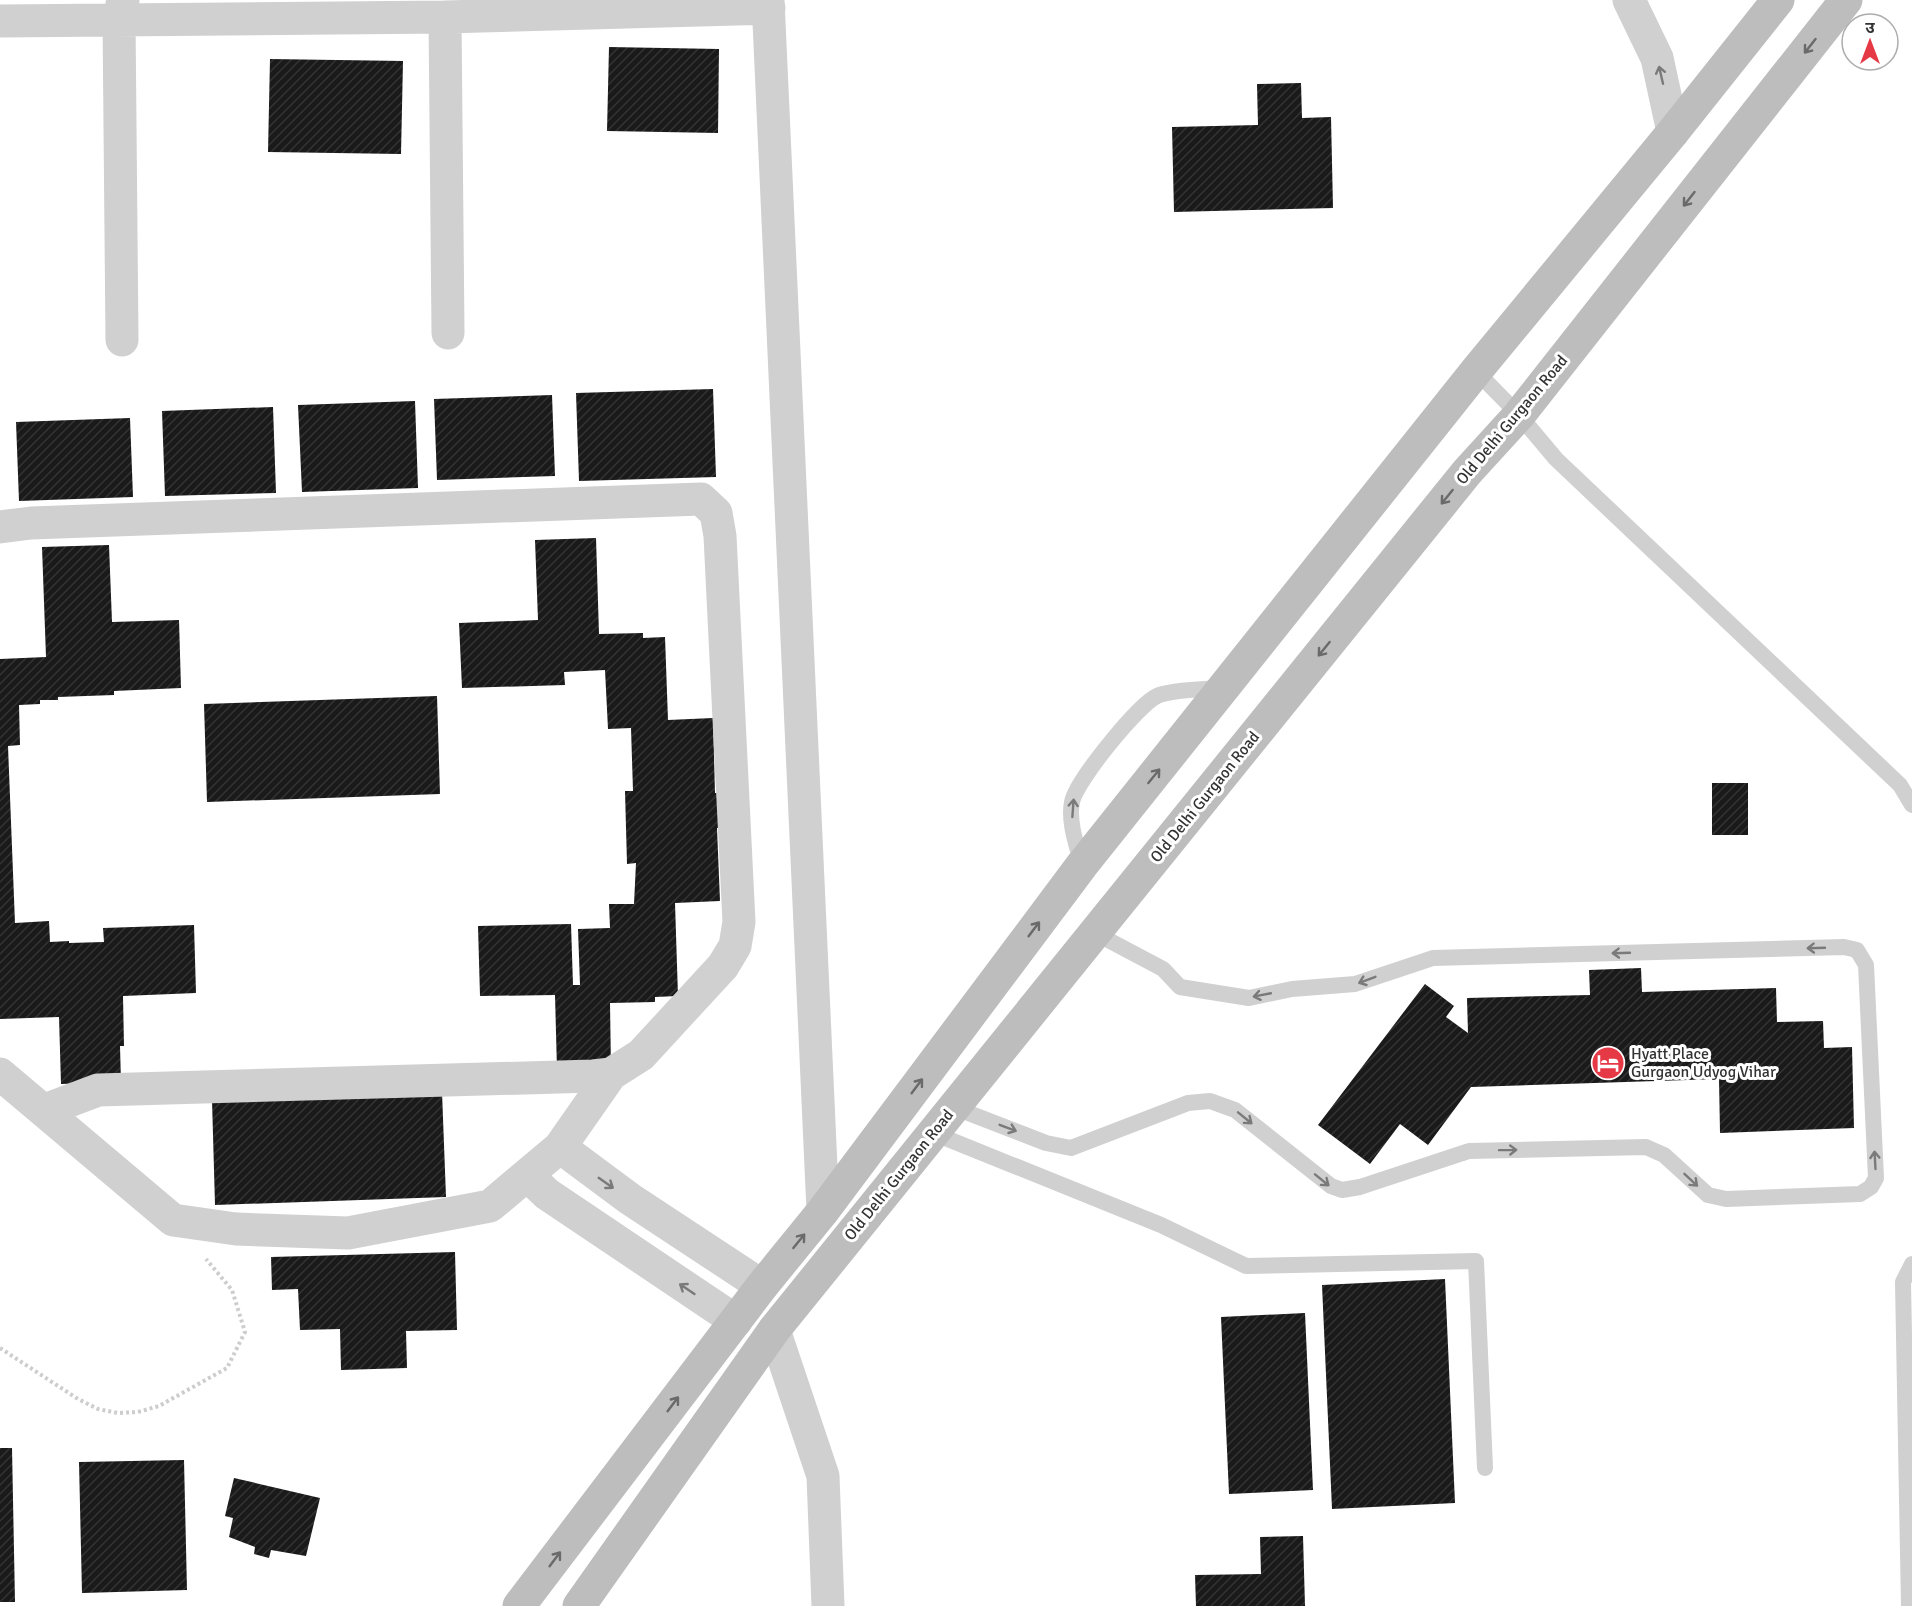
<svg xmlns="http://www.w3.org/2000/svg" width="1912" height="1606" viewBox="0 0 1912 1606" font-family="Signika,'Noto Sans Devanagari',sans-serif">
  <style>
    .building { fill: url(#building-hatch) }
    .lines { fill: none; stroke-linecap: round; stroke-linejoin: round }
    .path { stroke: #cdcdcd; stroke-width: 4; stroke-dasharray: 3 3; stroke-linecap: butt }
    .service { stroke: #d0d0d0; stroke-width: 16 }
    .minor { stroke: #d0d0d0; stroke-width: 33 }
    .tertiary { stroke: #d0d0d0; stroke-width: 33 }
    .secondary { stroke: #bdbdbd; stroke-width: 33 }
    .oneway { stroke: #6a6a6a }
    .oneway2 { stroke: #7a7a7a }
    .labels { text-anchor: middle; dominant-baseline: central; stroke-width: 6; stroke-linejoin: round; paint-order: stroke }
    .street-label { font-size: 16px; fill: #333; stroke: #fff }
    .poi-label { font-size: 16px; fill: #333; stroke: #fff; text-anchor: start }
  </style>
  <defs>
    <pattern id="building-hatch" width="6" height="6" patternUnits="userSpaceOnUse" patternTransform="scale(1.5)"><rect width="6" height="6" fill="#1a1a1a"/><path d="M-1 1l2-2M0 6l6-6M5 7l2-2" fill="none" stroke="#333"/></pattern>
  </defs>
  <rect width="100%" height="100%" fill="#fff"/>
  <path class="building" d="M609,47L719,49L718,133L607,131Z
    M270,59L403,61L401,154L268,152Z
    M1301,83L1302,118L1331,117L1333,208L1174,212L1172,127L1258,125L1257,84Z
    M713,389L716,477L579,481L576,393Z
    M552,395L555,476L437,480L434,399Z
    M415,401L418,488L302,492L298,405Z
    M273,407L276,493L165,496L162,411Z
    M130,418L133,497L19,501L16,422Z
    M596,538L599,634L643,633V638L665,637L668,720L713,718L715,793H720L721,828H717L720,901L675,903L678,996L655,997V1002L610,1003L611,1069L557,1070L555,995L480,996L478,926L571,924L573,985H580L578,929L610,928L609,904H634L636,863L627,864L625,791H633L631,728L608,729L605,670L564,672L565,685L462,688L459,623L538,620L535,540Z
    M109,545L112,622L179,620L181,688L114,691V695L58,697V700H40V704L19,705L20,745L8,746L15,923L49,921L50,942L69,941V943L104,942L103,928L194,925L196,993L123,996L124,1046H120L121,1082L61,1084L59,1017L0,1019V659L46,657L42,547Z
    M437,696L440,794L207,802L204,704Z
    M1712,783H1748V835H1712Z
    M1641,968L1642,992L1776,988L1777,1022L1823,1021L1824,1048L1852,1047L1854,1128L1720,1133L1719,1079L1471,1087L1428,1145L1400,1124L1370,1164L1318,1125L1425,984L1454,1006L1446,1017L1468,1033L1467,998L1590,995L1589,970Z
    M442,1092L446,1197L215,1205L212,1100Z
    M455,1252L457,1330L406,1331L407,1368L341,1370L340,1329L300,1330L298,1289L272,1290L271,1257Z
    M1445,1279L1455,1503L1332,1509L1322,1285Z
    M1305,1313L1313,1490L1229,1494L1221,1317Z
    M0,1448H12L15,1602H0Z
    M184,1460L187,1590L82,1593L79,1462Z
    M234,1478L320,1498L306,1556L271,1550L269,1558L254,1554L255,1547L229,1537L233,1518L225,1516Z
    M1303,1536L1305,1606H1196L1195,1575L1261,1574L1260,1537Z"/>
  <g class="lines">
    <path class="path" d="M0,1348L78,1399L98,1409L118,1413L138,1412L159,1406L227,1368L245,1332L232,1290L206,1259"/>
    <path class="service" d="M1476,371L1519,415L1556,459L1900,785L1912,805
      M1082,865C1077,846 1068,822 1072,802C1076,781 1138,705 1157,696C1169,690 1207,689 1221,688
      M953,1107L1046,1143L1071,1148L1188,1103L1210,1101L1235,1110L1331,1186L1342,1190L1360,1187L1469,1151L1646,1147L1664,1155L1708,1195L1726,1199L1860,1194L1871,1187L1876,1178L1866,965L1857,950L1844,947L1433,958L1355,984L1292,989L1249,998L1180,987L1163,969L1095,933
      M933,1133L1161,1225L1246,1266L1476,1261L1485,1468
      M1909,1606L1903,1282L1912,1264"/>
    <path class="minor" d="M768,0L823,1211
      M445,17L448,333
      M0,21L445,17L769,8
      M122,340L119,18L123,0
      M0,527L31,523L701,499L716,513L720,536L739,922L735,946L723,966L641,1055L611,1074L593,1076L98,1090L45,1110
      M0,1074L173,1220L236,1229L348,1233L490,1206L560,1147L611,1074
      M560,1147L630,1199L762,1286
      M528,1176L547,1194L736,1321
      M774,1330L823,1476L828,1606"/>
    <path class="tertiary" d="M1629,0L1657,58L1673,132"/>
    <path class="secondary" d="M519,1606L762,1286L823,1211L1082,865L1476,371L1673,132L1778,0
      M579,1606L774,1330L1467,472L1519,415L1846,0"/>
  </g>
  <defs><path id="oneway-shaft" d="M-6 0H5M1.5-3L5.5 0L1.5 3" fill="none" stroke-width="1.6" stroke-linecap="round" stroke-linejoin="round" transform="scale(1.5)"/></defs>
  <g class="oneway">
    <use href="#oneway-shaft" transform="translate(1810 46) rotate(128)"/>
    <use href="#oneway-shaft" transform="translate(1689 199) rotate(128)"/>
    <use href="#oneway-shaft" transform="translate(1447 497) rotate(129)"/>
    <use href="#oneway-shaft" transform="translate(1324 649) rotate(129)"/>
    <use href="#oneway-shaft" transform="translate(1154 776) rotate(-51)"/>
    <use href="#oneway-shaft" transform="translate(1034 929) rotate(-53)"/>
    <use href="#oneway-shaft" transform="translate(917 1086) rotate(-53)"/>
    <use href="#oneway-shaft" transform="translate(799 1241) rotate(-51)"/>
    <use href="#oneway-shaft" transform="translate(673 1404) rotate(-53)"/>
    <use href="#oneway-shaft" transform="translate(555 1559) rotate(-53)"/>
  </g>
  <g class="oneway2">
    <use href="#oneway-shaft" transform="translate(1661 75) rotate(-103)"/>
    <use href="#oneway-shaft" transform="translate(1073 808) rotate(-86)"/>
    <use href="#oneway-shaft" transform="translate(1816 948) rotate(178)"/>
    <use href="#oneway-shaft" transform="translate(1621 953) rotate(178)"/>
    <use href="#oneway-shaft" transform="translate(1367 980) rotate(159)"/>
    <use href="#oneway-shaft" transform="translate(1262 995) rotate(169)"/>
    <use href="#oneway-shaft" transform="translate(1245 1118) rotate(39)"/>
    <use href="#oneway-shaft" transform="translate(1008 1128) rotate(21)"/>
    <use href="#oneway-shaft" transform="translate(1508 1150) rotate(-1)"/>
    <use href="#oneway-shaft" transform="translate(1875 1160) rotate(-93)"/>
    <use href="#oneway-shaft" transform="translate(1322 1180) rotate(39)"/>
    <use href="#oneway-shaft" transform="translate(1691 1180) rotate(43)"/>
    <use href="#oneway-shaft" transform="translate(606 1183) rotate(35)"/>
    <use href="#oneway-shaft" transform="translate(687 1289) rotate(-146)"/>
  </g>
  <defs>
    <g id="hotel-disc" transform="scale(1.725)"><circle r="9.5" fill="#e63946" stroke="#fff"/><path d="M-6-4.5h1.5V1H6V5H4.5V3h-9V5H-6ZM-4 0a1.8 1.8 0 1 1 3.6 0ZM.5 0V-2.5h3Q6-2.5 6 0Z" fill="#fff"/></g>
  </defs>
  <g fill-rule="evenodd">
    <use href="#hotel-disc" x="1608" y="1063"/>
  </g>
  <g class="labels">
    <g class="street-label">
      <text transform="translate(1512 420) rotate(-50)">Old Delhi Gurgaon Road</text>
      <text transform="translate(1205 797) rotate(-51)">Old Delhi Gurgaon Road</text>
      <text transform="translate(899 1175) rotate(-51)">Old Delhi Gurgaon Road</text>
    </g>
    <g class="poi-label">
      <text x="1631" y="1054">Hyatt Place<tspan x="1631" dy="18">Gurgaon Udyog Vihar</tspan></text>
    </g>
  </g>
  <g transform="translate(1870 42)"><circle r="28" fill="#ffffff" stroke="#adadad" stroke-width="1.5"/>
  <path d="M0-4.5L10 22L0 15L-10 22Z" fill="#e63946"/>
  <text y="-9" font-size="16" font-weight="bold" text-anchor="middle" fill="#333333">उ</text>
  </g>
</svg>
